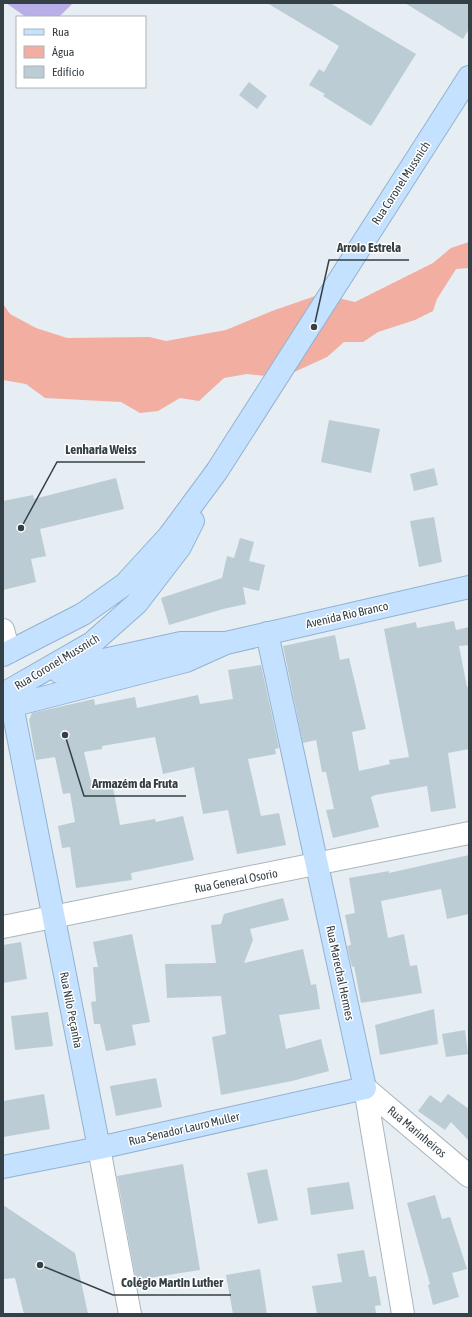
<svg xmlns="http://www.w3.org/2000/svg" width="472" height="1317" viewBox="0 0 472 1317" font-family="'Asap Condensed',sans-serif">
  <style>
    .green { fill: #baaee8 }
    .water { fill: #f1aea1 }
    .building { fill: #bbccd5 }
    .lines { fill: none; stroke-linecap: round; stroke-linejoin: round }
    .street-casing { stroke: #a8b6bf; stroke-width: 24 }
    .secondary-casing { stroke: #93b2d1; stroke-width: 24 }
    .street { stroke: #fff; stroke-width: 22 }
    .secondary { stroke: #c4e1ff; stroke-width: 22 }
    .labels { text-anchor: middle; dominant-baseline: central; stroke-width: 3; stroke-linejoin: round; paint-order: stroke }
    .street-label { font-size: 12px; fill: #354046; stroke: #fff }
    .leader { fill: none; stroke: #354046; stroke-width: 1.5 }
    .callout-dot { fill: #354046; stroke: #fff; stroke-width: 1.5 }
    .callout-label { font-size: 13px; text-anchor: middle; font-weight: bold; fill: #354046; stroke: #fff; stroke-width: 3; stroke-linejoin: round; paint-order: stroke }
  </style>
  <rect width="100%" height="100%" fill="#e6edf3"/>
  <path class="green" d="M6,3H73L59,17H26Z"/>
  <path class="water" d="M469,242V268L456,269L437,299L433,311L415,320L378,332L363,342H344L327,357L290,374L266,376L247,374L224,378L199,401L180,398L158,411L140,413L121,402L45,398L26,384L3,380V304L10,314L36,328L67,338L149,337L166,341L226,330L272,311L321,294L355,302L433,263L451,248Z"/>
  <path class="building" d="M267,3H330L416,54L371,126L323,96L325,94L309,85L319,69L324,72L339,46Z
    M405,3H469V29L463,39Z
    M249,82L267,96L257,109L239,95Z
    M329,420L380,429L371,473L321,462Z
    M434,468L438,485L414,491L410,474Z
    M116,478L124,509L40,529L46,556L31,559L36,582L3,590V501L33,495L34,499Z
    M434,517L442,562L419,567L410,521Z
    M240,538L254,542L249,561L265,565L259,591L243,587L246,604L223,609L169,625L161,598L222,578L227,556L234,558Z
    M454,621L456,630L469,627V645L459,646L467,687L469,686V749L448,753L456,808L431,812L427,786L375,795L371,797L379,827L333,838L326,810L334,809L326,772H322L316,740L303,743L283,646L335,635L340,660L349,658L366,729L352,732L359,771L390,764L389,760L409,757L384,629L416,622L417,628Z
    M261,665L279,748L275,749L276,754L248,759L261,816L279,813L286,845L237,854L228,810L203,814L194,767L163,774L155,737L102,746V749L84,752L93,790L113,787L120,825L155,819L156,822L183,816L194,860L131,873L132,880L76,888L70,847L62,848L58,826L75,822L70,793L63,794L55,757L36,760L29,720L32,713L94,699L95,705L135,697L137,708L198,695L200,704L233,699L228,670Z
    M469,855V914L447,919L441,889L381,901L388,938L404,934L410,966L417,965L422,993L361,1003L354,966L352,967L347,946L351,945L345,915L355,913L349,878L389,871V873Z
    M283,898L289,920L250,929L253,940L244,963L303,949L311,985L316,984L320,1009L279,1015L286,1049L321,1039L329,1071L292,1081L221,1095L212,1037L226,1034L221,996L167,998L165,964L216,963L211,925L221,924L224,914Z
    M132,934L150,1022L132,1025L136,1045L106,1051L100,1024H94L91,1002L96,1001L93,967H98L93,942Z
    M21,942L27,979L3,983V945Z
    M434,1009L438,1044L380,1055L375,1025Z
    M48,1012L53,1046L15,1050L11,1016Z
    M465,1030L468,1054L446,1057L442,1034Z
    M156,1078L162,1107L116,1116L110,1086Z
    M44,1094L50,1129L3,1137V1101Z
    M448,1094L469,1109V1141L451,1122L445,1130L418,1111L430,1095L441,1103Z
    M183,1164L200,1270L136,1280L117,1176Z
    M267,1169L278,1220L258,1224L247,1173Z
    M349,1182L354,1209L311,1215L307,1188Z
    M435,1195L442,1219L450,1217L467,1269L452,1273L459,1297L433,1305L428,1285L430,1284L407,1203Z
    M3,1205L75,1253L88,1314H24L15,1278L3,1279Z
    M364,1250L369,1277L376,1276L381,1305L375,1306L376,1314H317L312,1286L342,1282L337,1254Z
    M260,1269L267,1314H233L226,1275Z"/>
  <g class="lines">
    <g class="street-casing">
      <path id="street" d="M3,630L9,652
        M3,927L469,833
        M365,1088L403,1314
        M365,1088L469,1176
        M99,1148L130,1314"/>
    </g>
    <g class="secondary-casing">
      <path id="secondary" d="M3,655L83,614L125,584L169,536L217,471L469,77
        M59,672L90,663L181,643H223
        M3,694L92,643L137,603L180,547L193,521
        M12,705L99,1148
        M3,708L186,661L226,643L469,587
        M3,1167L99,1148L365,1088L267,633"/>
    </g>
    <use href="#street" class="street"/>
    <use href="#secondary" class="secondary"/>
  </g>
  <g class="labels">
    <g class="street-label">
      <text transform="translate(401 183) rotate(-57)">Rua Coronel Mussnich</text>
      <text transform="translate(347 615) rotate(-13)">Avenida Rio Branco</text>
      <text transform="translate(57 662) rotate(-31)">Rua Coronel Mussnich</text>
      <text transform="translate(236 881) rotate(-11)">Rua General Osorio</text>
      <text transform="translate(340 973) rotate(78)">Rua Marechal Hermes</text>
      <text transform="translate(71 1010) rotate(79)">Rua Nilo Peçanha</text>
      <text transform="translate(184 1129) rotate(-13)">Rua Senador Lauro Muller</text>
      <text transform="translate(417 1132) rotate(40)">Rua Marinheiros</text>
    </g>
  </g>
  <path class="leader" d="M314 327L329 260H409M21 528L57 462H145M65 735L84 796H186M40 1265L113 1295H231"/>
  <g class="callout-dot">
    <circle cx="314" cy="327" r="4"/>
    <circle cx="21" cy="528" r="4"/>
    <circle cx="65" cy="735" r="4"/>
    <circle cx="40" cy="1265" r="4"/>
  </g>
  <g class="callout-label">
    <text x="369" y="252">Arroio Estrela</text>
    <text x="101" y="454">Lenharia Weiss</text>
    <text x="135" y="788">Armazém da Fruta</text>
    <text x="172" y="1287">Colégio Martin Luther</text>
  </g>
  <rect width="472" height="1317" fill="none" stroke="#354046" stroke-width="8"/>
  <rect x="16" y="16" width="130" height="72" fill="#ffffff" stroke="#aeb3b5"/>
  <rect x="24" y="29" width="20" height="6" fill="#c4e1ff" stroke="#aeb3b5"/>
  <text x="52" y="36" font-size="12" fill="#354046">Rua</text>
  <rect x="24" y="46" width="20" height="12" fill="#f1aea1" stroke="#aeb3b5"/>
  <text x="52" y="56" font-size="12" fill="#354046">Água</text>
  <rect x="24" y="66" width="20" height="12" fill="#bbccd5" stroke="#aeb3b5"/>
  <text x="52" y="76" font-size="12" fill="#354046">Edifício</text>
</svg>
